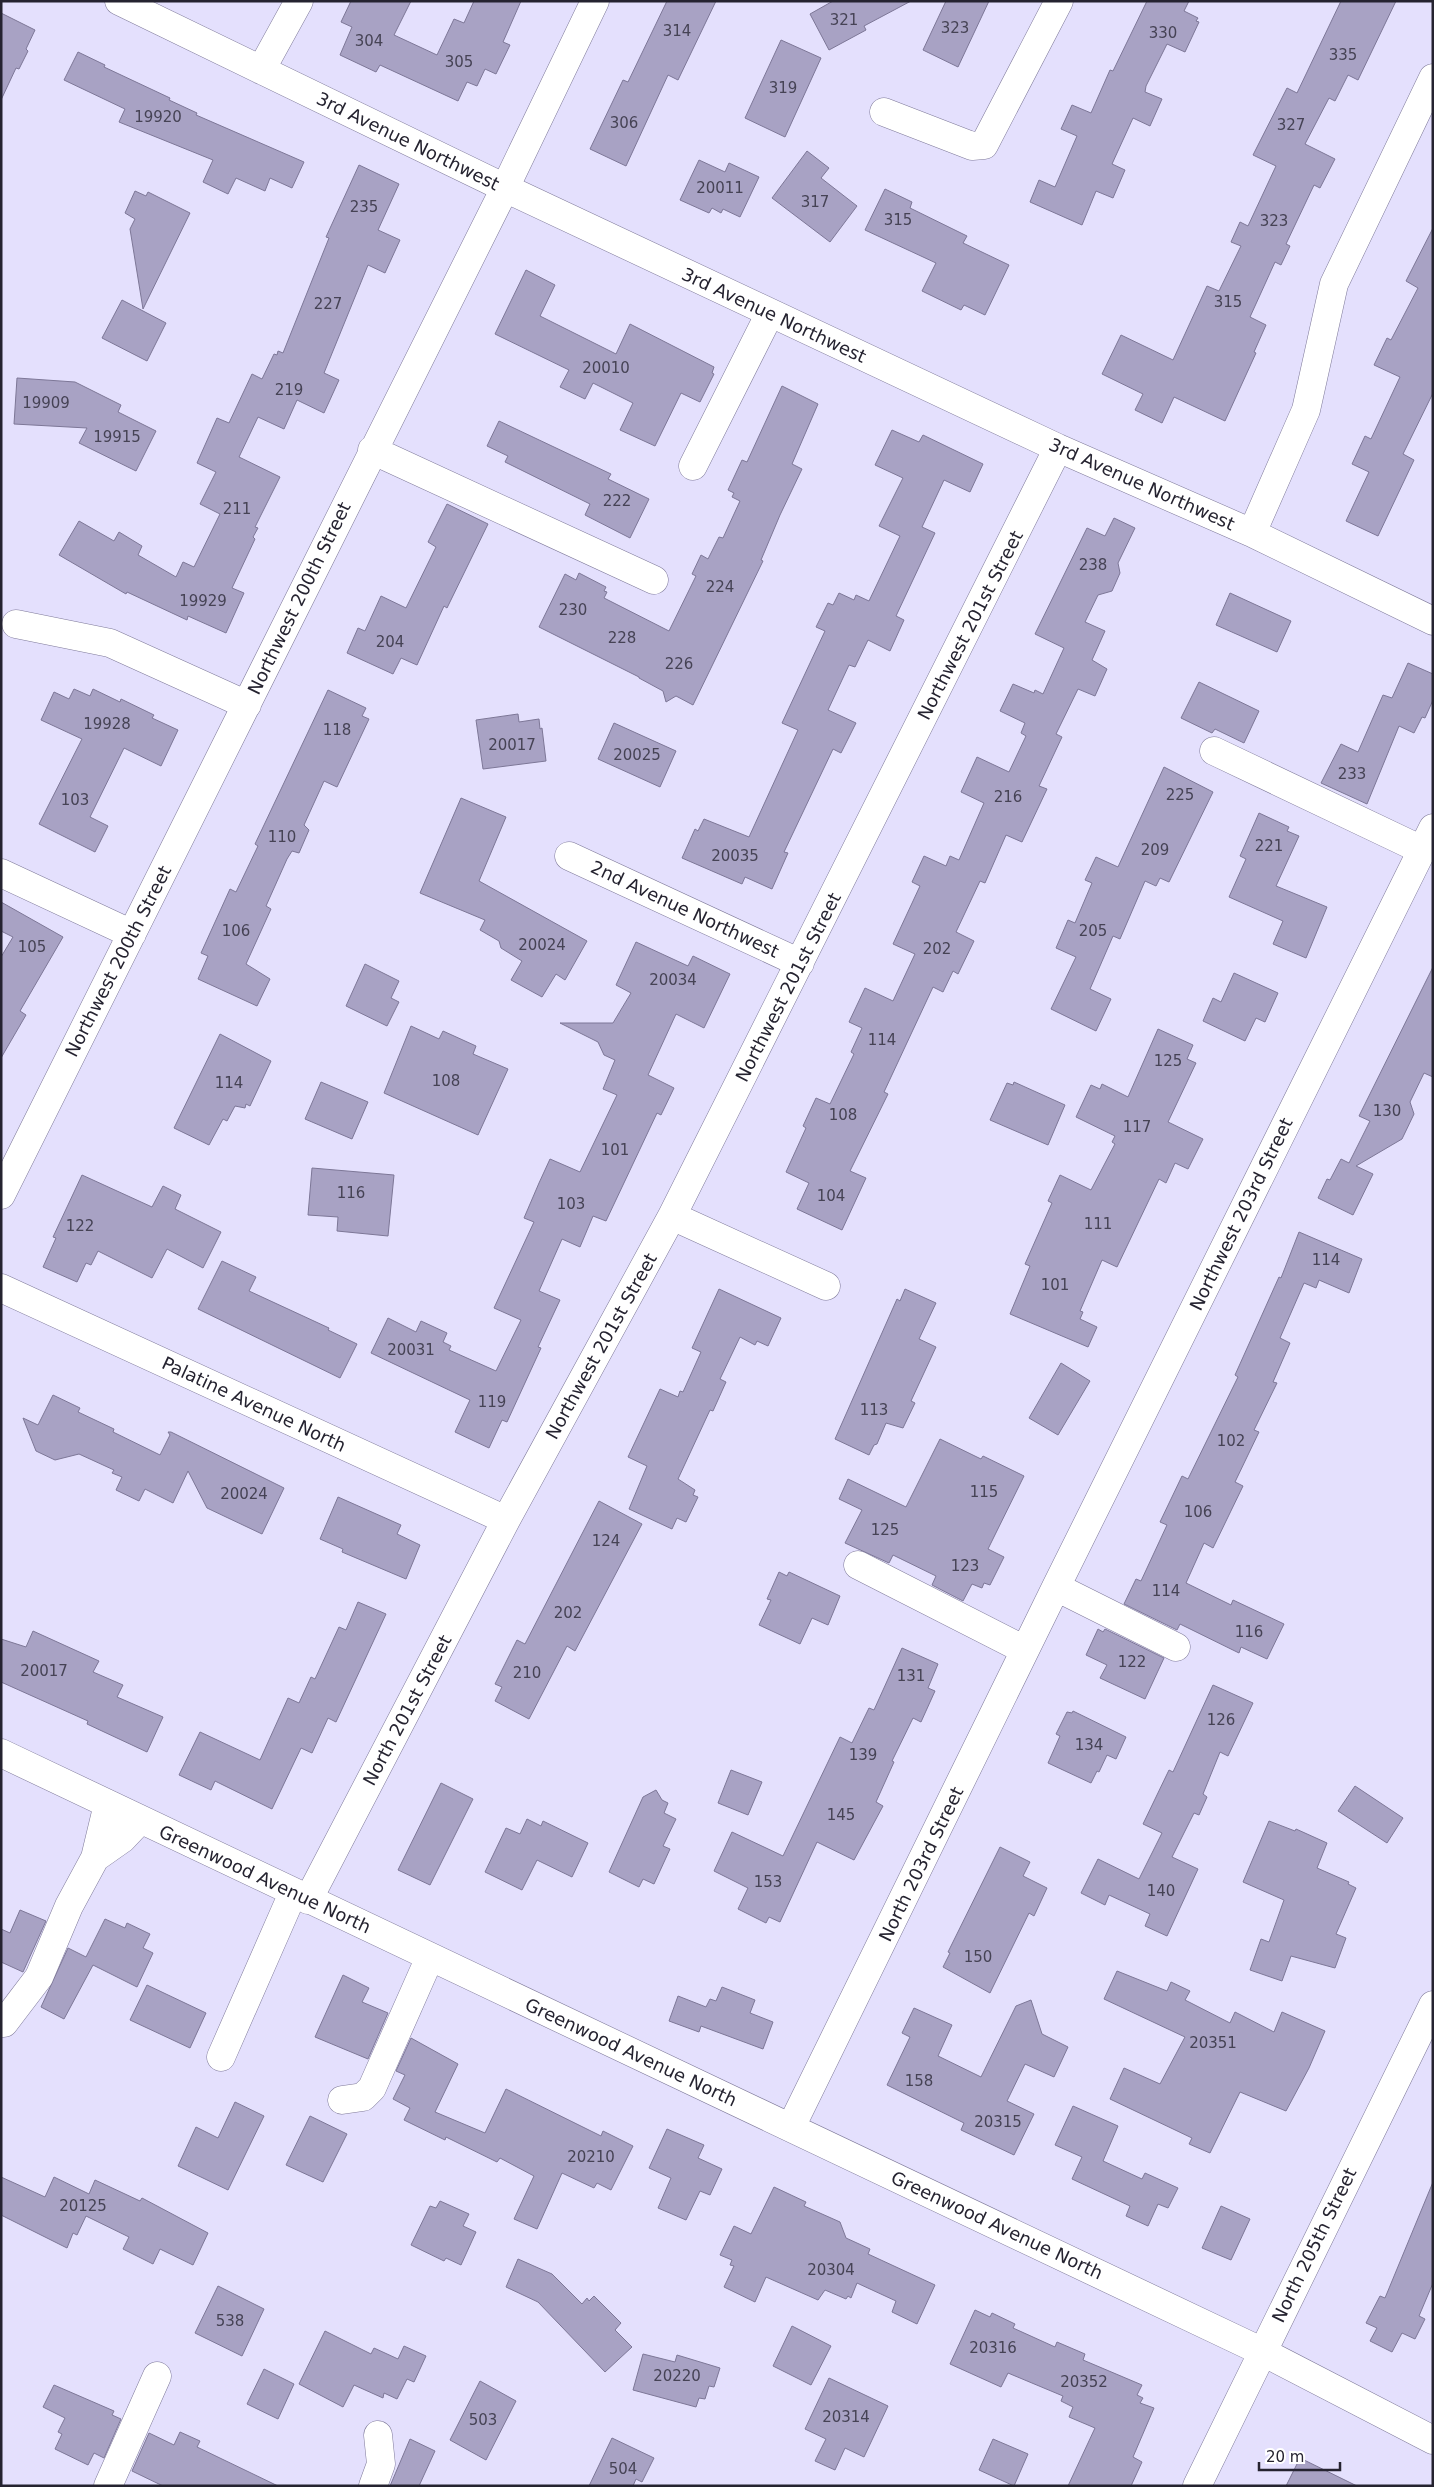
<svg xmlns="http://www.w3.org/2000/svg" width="1434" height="2487" viewBox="0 0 1434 2487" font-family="'DejaVu Sans',sans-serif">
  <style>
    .building { fill: #a8a2c4; stroke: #7d7797 }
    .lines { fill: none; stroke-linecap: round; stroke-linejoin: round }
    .minor-casing { stroke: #7f7a9a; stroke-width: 29 }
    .minor { stroke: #fff; stroke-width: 28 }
    .labels { text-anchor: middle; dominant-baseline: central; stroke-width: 5; stroke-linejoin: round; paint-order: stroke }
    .number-label { font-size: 15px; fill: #464355 }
    .street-label { font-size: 18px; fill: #252330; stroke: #fff }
  </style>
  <rect width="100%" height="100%" fill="#e4e0fd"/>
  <path class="building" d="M351,1H411L394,35L437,55L454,19L464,23L474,1H521L503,42L510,45L496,74L485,69L477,86L467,82L458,101L380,65L376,72L340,55L352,27L341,22Z
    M667,1H716L678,80L668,75L626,166L590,149L623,80L628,82Z
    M833,1H911L864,26L866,30L829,50L810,14Z
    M946,1H989L958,67L923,50Z
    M1147,1H1189L1184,11L1198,18L1196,21L1199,22L1185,52L1167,44L1146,86L1145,92L1162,99L1150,126L1133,118L1112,164L1125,170L1113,198L1096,191L1082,225L1030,202L1039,180L1055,187L1077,136L1061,129L1072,105L1091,113L1110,70L1113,71Z
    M1341,1H1396L1358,80L1348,75L1335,101L1329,98L1305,144L1335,159L1320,188L1314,185L1286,244L1290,246L1281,265L1275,262L1250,317L1266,325L1254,352L1256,353L1225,421L1174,397L1162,423L1135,410L1143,394L1102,374L1121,335L1173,360L1207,286L1219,291L1241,246L1231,242L1240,222L1248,226L1276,166L1253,155L1287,88L1297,93Z
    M1,13L35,30L26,49L28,51L19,69L16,68L1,100Z
    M781,40L821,58L785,137L745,118Z
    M78,52L105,65L104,67L170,98L169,100L197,113L196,115L304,162L292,188L270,178L265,191L236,178L228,194L203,182L213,160L119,122L125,109L64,80Z
    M807,151L829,168L821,178L857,206L830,242L772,198Z
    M699,160L725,172L729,163L759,177L740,217L723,209L721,213L712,208L709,213L680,200Z
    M359,165L399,184L378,230L400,240L385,273L368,265L324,373L339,380L324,413L297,400L284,429L258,417L239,457L280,477L255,527L258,528L253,537L255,539L232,588L244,593L226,633L188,616L187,620L127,592L126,594L59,555L79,521L114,541L119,532L142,546L138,555L176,577L183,562L194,567L220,514L200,504L216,472L197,463L217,418L229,423L252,374L262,379L274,354L277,355L278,351L283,353L329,238L326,237Z
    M885,189L912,202L910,208L967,236L963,243L1009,265L985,315L964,305L961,310L922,291L936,263L865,230Z
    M135,191L146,196L148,192L190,213L143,309L130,229L135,219L125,213Z
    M1433,228V393L1403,454L1414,460L1378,536L1346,521L1369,472L1352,464L1365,436L1371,439L1400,377L1374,365L1387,338L1391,340L1418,288L1406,281Z
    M526,270L555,285L540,316L616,354L630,324L714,367L712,373L714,374L700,402L681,393L655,446L620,430L633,403L593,383L585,399L560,387L569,370L495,334Z
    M122,300L166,323L147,361L102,338Z
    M17,378L75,382L121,405L118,412L156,431L136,471L79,443L87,428L14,424Z
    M782,386L818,404L792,464L802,469L780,515L761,560L763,561L693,705L676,696L666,702L663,691L639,678V677L539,627L565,574L576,580L579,573L606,587L604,591L607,592L604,598L669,631L696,576L692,574L701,555L708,559L719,537L723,538L740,501L732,497L734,493L728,490L742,460L747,462Z
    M499,421L611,474L608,479L649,499L630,538L585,515L590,504L505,462L508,456L487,446Z
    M892,430L919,442L923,435L983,464L970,492L944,480L922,527L935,533L896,616L904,620L890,651L868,640L855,667L849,665L828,710L856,723L841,753L833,749L784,852L788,853L772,889L745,877L742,884L682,858L695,829L698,831L704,819L749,837L798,730L782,723L825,631L816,627L828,603L833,605L839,593L854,600L856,595L869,601L900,536L879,526L903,478L875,465Z
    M447,504L488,524L447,608L444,606L417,665L401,658L393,674L347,653L358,628L365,631L381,596L406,608L436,547L428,542Z
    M1114,518L1135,528L1118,563L1120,573L1112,591L1098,595L1085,622L1105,631L1092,660L1107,669L1095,696L1078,689L1056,734L1062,737L1039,786L1047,789L1022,842L1006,835L985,883L980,881L956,932L974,941L958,974L953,971L943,992L933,987L884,1092L888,1094L850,1171L866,1178L842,1230L797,1209L809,1183L786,1172L806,1128L803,1126L816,1098L830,1104L854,1054L851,1052L862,1028L849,1022L865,988L893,1001L915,954L893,944L920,886L912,882L924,856L946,866L950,856L959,860L984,803L961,792L977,757L1009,772L1026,736L1021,733L1025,723L1000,711L1013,684L1034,693L1035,690L1043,694L1064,648L1035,634L1087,528L1105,536Z
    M1230,593L1291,621L1277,652L1216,625Z
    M1408,663L1433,674V700L1425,718L1422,717L1414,733L1399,726L1367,804L1321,783L1341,744L1358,752L1383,695L1392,698Z
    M1199,682L1259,711L1244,743L1215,729L1212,733L1181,718Z
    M74,689L90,696L93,689L120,702L121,699L154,715L152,718L178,730L161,766L124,748L90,817L108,826L95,852L39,824L82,739L41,720L54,692L69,699Z
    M328,690L366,708L362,716L369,719L337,787L324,781L304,825L309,830L299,853L292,851L287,859L266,906L271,909L246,964L270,979L257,1006L198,979L208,956L201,953L230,889L236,892L258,846L255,844Z
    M518,714L519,722L539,719L540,729L542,728L546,761L483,769L476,720Z
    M614,723L676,751L660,787L598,759Z
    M1164,767L1213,792L1169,882L1160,878L1156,886L1145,881L1120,939L1113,936L1090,989L1111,999L1096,1031L1051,1009L1076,957L1056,948L1068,920L1075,923L1092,883L1085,880L1096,857L1118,867Z
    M461,798L506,817L479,881L587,941L565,980L556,974L542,997L511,980L522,961L501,948L499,941L480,930L485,920L420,893Z
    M1259,813L1289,827L1287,831L1299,836L1276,886L1327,907L1306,958L1273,944L1283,921L1229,897L1246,859L1240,856Z
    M1,902L63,937L20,1011L26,1015L1,1058V957L13,937L1,931Z
    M636,942L688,966L693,956L730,974L704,1028L676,1014L648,1075L674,1088L661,1115L657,1113L606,1221L593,1216L580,1247L562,1239L539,1291L560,1300L538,1347L541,1348L507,1422L502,1420L489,1448L455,1432L470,1400L371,1353L388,1318L416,1332L421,1321L447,1333L443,1342L451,1346L449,1350L496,1371L521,1320L494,1308L534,1222L524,1218L539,1183L550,1159L580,1172L617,1095L603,1089L615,1060L604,1055L598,1042L560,1023H613L631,993L616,985Z
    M365,964L399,981L391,998L399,1002L387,1026L346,1006Z
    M1433,967V1077L1424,1073L1410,1102L1414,1114L1402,1139L1356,1166L1373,1174L1353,1215L1318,1198L1327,1179L1330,1180L1341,1159L1349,1163L1370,1121L1359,1116Z
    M1234,973L1278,993L1265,1022L1256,1018L1245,1041L1203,1021L1213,998L1221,1002Z
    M411,1026L439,1039L443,1031L476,1046L473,1054L508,1069L478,1135L384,1093Z
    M1158,1029L1193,1045L1187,1059L1196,1063L1168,1122L1203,1139L1188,1169L1175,1163L1166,1183L1159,1179L1117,1267L1102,1260L1080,1311L1083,1312L1080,1319L1097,1327L1088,1347L1010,1314L1030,1266L1025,1264L1052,1203L1048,1201L1060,1175L1091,1190L1115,1144L1112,1142L1115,1136L1076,1117L1091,1085L1100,1089L1102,1084L1128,1097Z
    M220,1034L271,1061L250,1106L246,1104L245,1108L235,1106L227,1121L223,1119L209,1145L174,1128Z
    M321,1082L368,1102L352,1139L305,1119Z
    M1014,1082L1065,1105L1048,1145L990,1120L1007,1083L1013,1085Z
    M312,1168L394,1175L388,1236L337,1231L338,1217L308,1215Z
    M82,1175L152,1207L163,1186L181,1195L175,1209L221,1232L203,1268L167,1249L152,1278L98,1251L91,1265L86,1263L77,1282L43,1267L56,1238L53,1237Z
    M1299,1232L1362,1259L1349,1293L1319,1280L1316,1288L1304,1283L1280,1338L1290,1343L1273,1382L1277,1383L1254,1430L1259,1432L1235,1482L1243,1486L1213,1548L1204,1543L1186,1583L1231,1605L1233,1600L1284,1624L1267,1659L1241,1647L1239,1653L1180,1624L1177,1630L1124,1604L1136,1579L1141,1581L1167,1525L1160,1522L1182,1476L1188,1479L1238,1377L1235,1375L1279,1277L1281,1278Z
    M222,1261L256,1277L249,1291L329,1328L328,1330L357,1344L340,1378L198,1309Z
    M719,1289L781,1318L768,1346L757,1341L755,1345L740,1337L720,1379L726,1382L713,1411L710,1410L678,1479L695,1490L693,1495L698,1497L686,1522L677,1518L672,1529L629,1509L647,1466L628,1457L660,1389L678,1397L680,1391L683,1392L701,1352L692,1348Z
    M905,1289L936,1303L919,1339L936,1347L911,1401L915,1403L903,1428L886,1423L877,1444L874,1445L869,1455L835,1439L897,1299L900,1301Z
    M1061,1363L1090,1381L1058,1435L1029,1418Z
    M53,1395L80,1408L78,1412L114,1429L113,1432L160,1455L170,1435L168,1432H171L284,1488L262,1534L207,1508L188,1471L173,1503L145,1489L139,1501L116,1490L122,1477L112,1473L114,1470L79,1454L55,1460L36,1451L23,1418L38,1425Z
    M940,1439L981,1459L983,1456L1024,1476L988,1549L1004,1557L990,1585L984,1583L982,1588L972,1584L963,1601L932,1585L936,1576L893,1555L889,1563L845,1543L862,1510L839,1499L848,1479L906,1507Z
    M338,1497L401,1525L397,1534L420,1545L406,1579L342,1552L343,1549L320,1539Z
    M599,1501L642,1524L575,1651L567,1646L529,1719L495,1701L502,1687L495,1684L517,1640L525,1644Z
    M779,1572L787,1576L789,1572L840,1596L828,1625L812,1618L800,1644L759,1625L771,1600L767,1599Z
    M358,1602L386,1614L336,1722L328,1718L312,1753L301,1748L272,1809L215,1781L211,1790L179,1775L200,1732L260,1760L288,1698L299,1703L311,1677L315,1679L339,1627L346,1630Z
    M1098,1629L1103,1632L1105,1629L1164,1658L1145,1699L1100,1678L1107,1665L1086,1655Z
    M33,1631L99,1661L93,1672L123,1685L117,1697L163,1717L147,1752L87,1724L88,1721L1,1682V1639L26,1647Z
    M902,1648L938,1664L928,1688L935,1691L921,1722L913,1718L892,1761L894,1762L876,1802L883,1806L854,1860L817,1842L780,1922L769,1917L766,1923L738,1909L748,1888L714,1871L732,1832L783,1856L840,1737L852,1743L869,1708L874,1710Z
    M1213,1685L1253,1703L1228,1756L1220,1752L1203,1794L1207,1797L1199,1815L1194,1813L1172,1857L1198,1869L1167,1936L1145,1926L1150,1914L1109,1895L1105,1905L1081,1893L1098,1859L1139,1879L1162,1833L1143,1824L1169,1770L1173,1772Z
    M1073,1711L1126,1737L1116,1759L1107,1755L1099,1772L1097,1771L1091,1783L1048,1763L1060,1736L1056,1734L1067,1712L1072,1713Z
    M731,1770L762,1782L748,1815L718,1803Z
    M441,1783L473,1799L430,1885L398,1870Z
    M1355,1786L1403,1818L1387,1843L1338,1811Z
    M656,1790L662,1800L668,1803L664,1813L676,1819L663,1846L670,1849L654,1884L643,1879L639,1887L609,1872L643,1797Z
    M527,1819L541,1826L543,1821L588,1843L572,1877L537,1860L522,1890L485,1872L506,1828L520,1834Z
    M1269,1821L1295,1831L1296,1829L1327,1843L1317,1868L1349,1882L1348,1884L1356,1888L1336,1934L1346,1938L1335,1968L1291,1956L1282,1981L1250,1970L1261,1939L1269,1942L1284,1900L1243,1882Z
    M1000,1847L1030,1862L1023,1876L1047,1888L1034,1916L1029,1913L990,1993L943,1967L950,1953L948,1952Z
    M20,1910L46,1921L23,1972L1,1962V1929L10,1933Z
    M105,1919L125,1928L127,1923L150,1934L143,1948L153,1953L137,1987L93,1965L64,2019L41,2007L68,1948L86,1957Z
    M1117,1971L1167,1991L1171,1982L1190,1991L1185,2000L1230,2023L1235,2012L1274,2032L1282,2012L1325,2031L1309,2068L1286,2111L1240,2092L1210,2153L1189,2144L1192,2138L1110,2099L1124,2068L1160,2084L1185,2037L1104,1999Z
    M343,1975L369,1988L362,2002L388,2013L368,2059L315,2037Z
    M147,1985L206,2013L190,2048L130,2020Z
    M722,1987L755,2000L750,2013L773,2022L763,2049L701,2026L699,2032L669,2021L678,1996L706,2007L710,1999L716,2001Z
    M1031,2000L1042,2034L1068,2047L1054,2077L1025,2064L1007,2101L1034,2114L1014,2155L961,2130L964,2123L887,2085L910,2037L902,2033L914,2008L952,2025L938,2056L981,2077L1016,2006Z
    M411,2038L458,2064L435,2112L485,2133L506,2089L601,2136L603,2131L633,2146L611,2190L597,2183L594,2188L562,2173L537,2229L514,2219L534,2176L500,2158L497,2162L446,2137L445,2140L404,2120L410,2108L393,2099L405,2075L396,2071Z
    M235,2102L264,2116L228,2190L178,2166L196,2127L218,2138Z
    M1073,2106L1118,2126L1103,2161L1142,2179L1145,2173L1178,2188L1168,2208L1158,2204L1148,2226L1126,2216L1130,2206L1072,2179L1082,2157L1055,2145Z
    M310,2116L347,2134L323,2182L286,2165Z
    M667,2129L704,2145L698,2158L722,2169L710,2195L700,2191L686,2220L658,2208L671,2178L649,2168Z
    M1,2177L45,2197L54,2177L89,2194L95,2180L140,2201L142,2198L208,2233L193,2265L160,2249L153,2264L123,2249L129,2237L86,2216L77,2235L73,2233L67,2248L1,2215Z
    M1433,2182V2283L1419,2316L1425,2319L1415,2339L1402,2333L1392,2352L1370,2341L1377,2328L1366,2323L1380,2296L1385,2298Z
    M774,2187L806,2202L804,2206L840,2222L846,2238L870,2249L868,2254L935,2285L917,2324L892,2312L896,2301L857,2283L851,2298L848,2296L846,2299L825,2290L818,2300L766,2277L755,2302L724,2287L734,2266L730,2265L732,2260L720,2255L734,2226L751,2234Z
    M440,2201L469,2214L463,2226L476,2232L461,2265L446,2258L444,2261L411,2245L430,2206L436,2208Z
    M1221,2206L1250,2219L1231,2260L1202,2248Z
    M518,2259L552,2274L582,2304L587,2298L589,2301L594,2296L621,2323L615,2330L632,2347L605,2372L538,2302L506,2287Z
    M218,2286L264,2309L242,2356L195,2333Z
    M975,2310L990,2317L992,2313L1015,2324L1013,2328L1055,2347L1057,2342L1085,2354L1083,2360L1142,2385L1137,2395L1143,2398L1140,2403L1154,2408L1133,2457L1142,2462L1131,2486H1068L1095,2428L1069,2417L1073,2407L1061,2401L1063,2396L1008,2373L1001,2387L950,2364Z
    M792,2326L831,2346L811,2385L773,2366Z
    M325,2331L371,2354L374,2348L398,2359L404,2346L426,2356L414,2382L407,2379L397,2399L384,2393L383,2398L354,2385L343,2407L299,2384Z
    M643,2354L675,2362L677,2355L720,2368L714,2387L709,2386L705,2399L699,2398L696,2407L633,2390Z
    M264,2369L294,2384L278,2419L247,2404Z
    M829,2378L888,2406L864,2457L845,2448L835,2470L815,2461L826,2439L805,2429Z
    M480,2381L516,2401L486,2460L450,2440Z
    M54,2385L114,2411L112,2415L121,2419L104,2458L94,2453L88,2465L55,2449L62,2434L58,2432L65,2418L43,2407Z
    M180,2432L200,2441L197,2447L278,2486H163L132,2471L149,2433L174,2445Z
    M612,2438L654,2458L642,2482L636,2479L633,2486H589Z
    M410,2439L435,2451L419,2486H390Z
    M993,2439L1028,2454L1014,2486L979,2470Z
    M1300,2458L1357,2486H1286Z"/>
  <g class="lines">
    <g class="minor-casing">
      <path id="minor" d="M119,1L505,188L1058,448L1252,533L1433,621
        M261,70L299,1
        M884,112L972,146L984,145L1059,1
        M372,450L654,580
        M693,466L770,313
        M1252,533L1306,410L1334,284L1433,78
        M16,624L110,643L247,705
        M1214,751L1422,850
        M569,856L800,963
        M1,873L132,934
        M1,1195L505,188L595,1
        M672,1216L826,1286
        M1,1288L506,1520
        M858,1565L1025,1650
        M1056,1587L1176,1647
        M1,1753L1261,2351L1433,2440
        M95,1858L122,1839L140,1820
        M308,1900L506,1520L672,1216L1058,448
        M4,2023L39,1977L69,1906L95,1858L108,1804
        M221,2057L293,1893
        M342,2100L363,2097L372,2088L430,1957
        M791,2127L1056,1587L1433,828
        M108,2486L157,2376
        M373,2486L381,2464L378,2435
        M1197,2486L1433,2005"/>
    </g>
    <use href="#minor" class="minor"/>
  </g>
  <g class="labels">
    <g class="number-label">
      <text x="844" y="20">321</text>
      <text x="955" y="28">323</text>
      <text x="677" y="31">314</text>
      <text x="1163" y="33">330</text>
      <text x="369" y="41">304</text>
      <text x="1343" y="55">335</text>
      <text x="459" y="62">305</text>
      <text x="783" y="88">319</text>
      <text x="158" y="117">19920</text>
      <text x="624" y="123">306</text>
      <text x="1291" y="125">327</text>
      <text x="720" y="188">20011</text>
      <text x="815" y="202">317</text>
      <text x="364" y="207">235</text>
      <text x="898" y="220">315</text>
      <text x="1274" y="221">323</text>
      <text x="1228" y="302">315</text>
      <text x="328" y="304">227</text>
      <text x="606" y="368">20010</text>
      <text x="289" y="390">219</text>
      <text x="46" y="403">19909</text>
      <text x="117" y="437">19915</text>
      <text x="617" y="501">222</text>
      <text x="237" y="509">211</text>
      <text x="1093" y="565">238</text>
      <text x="720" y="587">224</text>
      <text x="203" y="601">19929</text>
      <text x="573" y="610">230</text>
      <text x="622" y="638">228</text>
      <text x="390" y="642">204</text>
      <text x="679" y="664">226</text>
      <text x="107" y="724">19928</text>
      <text x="337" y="730">118</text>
      <text x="512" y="745">20017</text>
      <text x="637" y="755">20025</text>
      <text x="1352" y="774">233</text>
      <text x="1180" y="795">225</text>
      <text x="1008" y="797">216</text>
      <text x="75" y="800">103</text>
      <text x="282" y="837">110</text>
      <text x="1269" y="846">221</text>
      <text x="1155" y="850">209</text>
      <text x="735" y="856">20035</text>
      <text x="236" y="931">106</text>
      <text x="1093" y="931">205</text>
      <text x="542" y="945">20024</text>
      <text x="32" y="947">105</text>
      <text x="937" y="949">202</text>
      <text x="673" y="980">20034</text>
      <text x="882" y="1040">114</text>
      <text x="1168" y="1061">125</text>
      <text x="446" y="1081">108</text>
      <text x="229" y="1083">114</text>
      <text x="1387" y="1111">130</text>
      <text x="843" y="1115">108</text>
      <text x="1137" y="1127">117</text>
      <text x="615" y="1150">101</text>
      <text x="351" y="1193">116</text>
      <text x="831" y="1196">104</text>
      <text x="571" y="1204">103</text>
      <text x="1098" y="1224">111</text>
      <text x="80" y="1226">122</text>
      <text x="1326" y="1260">114</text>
      <text x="1055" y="1285">101</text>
      <text x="411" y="1350">20031</text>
      <text x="492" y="1402">119</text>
      <text x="874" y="1410">113</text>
      <text x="1231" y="1441">102</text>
      <text x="984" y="1492">115</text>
      <text x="244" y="1494">20024</text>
      <text x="1198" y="1512">106</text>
      <text x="885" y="1530">125</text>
      <text x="606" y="1541">124</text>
      <text x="965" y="1566">123</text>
      <text x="1166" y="1591">114</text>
      <text x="568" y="1613">202</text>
      <text x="1249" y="1632">116</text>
      <text x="1132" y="1662">122</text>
      <text x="44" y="1671">20017</text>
      <text x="527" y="1673">210</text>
      <text x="911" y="1676">131</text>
      <text x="1221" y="1720">126</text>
      <text x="1089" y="1745">134</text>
      <text x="863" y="1755">139</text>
      <text x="841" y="1815">145</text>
      <text x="768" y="1882">153</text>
      <text x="1161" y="1891">140</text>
      <text x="978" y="1957">150</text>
      <text x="1213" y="2043">20351</text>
      <text x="919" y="2081">158</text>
      <text x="998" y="2122">20315</text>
      <text x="591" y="2157">20210</text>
      <text x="83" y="2206">20125</text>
      <text x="831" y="2270">20304</text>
      <text x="230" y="2321">538</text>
      <text x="993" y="2348">20316</text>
      <text x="677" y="2376">20220</text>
      <text x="1084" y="2382">20352</text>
      <text x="846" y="2417">20314</text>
      <text x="483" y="2420">503</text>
      <text x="623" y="2469">504</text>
    </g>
    <g class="street-label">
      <text transform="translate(408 141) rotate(26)">3rd Avenue Northwest</text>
      <text transform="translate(774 315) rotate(25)">3rd Avenue Northwest</text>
      <text transform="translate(1142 484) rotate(24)">3rd Avenue Northwest</text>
      <text transform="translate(299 598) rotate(-64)">Northwest 200th Street</text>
      <text transform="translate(970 625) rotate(-63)">Northwest 201st Street</text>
      <text transform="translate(685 909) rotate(25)">2nd Avenue Northwest</text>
      <text transform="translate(118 961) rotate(-63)">Northwest 200th Street</text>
      <text transform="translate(788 987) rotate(-63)">Northwest 201st Street</text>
      <text transform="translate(1241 1214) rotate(-64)">Northwest 203rd Street</text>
      <text transform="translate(601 1346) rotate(-61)">Northwest 201st Street</text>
      <text transform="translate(254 1404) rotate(25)">Palatine Avenue North</text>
      <text transform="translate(407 1710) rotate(-62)">North 201st Street</text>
      <text transform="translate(921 1864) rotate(-64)">North 203rd Street</text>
      <text transform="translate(265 1879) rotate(25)">Greenwood Avenue North</text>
      <text transform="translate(631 2052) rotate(25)">Greenwood Avenue North</text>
      <text transform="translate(997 2225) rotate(25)">Greenwood Avenue North</text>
      <text transform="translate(1314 2245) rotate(-64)">North 205th Street</text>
    </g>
  </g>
  <rect width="1434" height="2487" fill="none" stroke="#252330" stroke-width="5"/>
  <path d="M1259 2462v8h81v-8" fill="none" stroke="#252330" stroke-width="2.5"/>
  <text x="1266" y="2462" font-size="15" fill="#252330" stroke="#ffffff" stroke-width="4" paint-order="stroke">20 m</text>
</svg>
